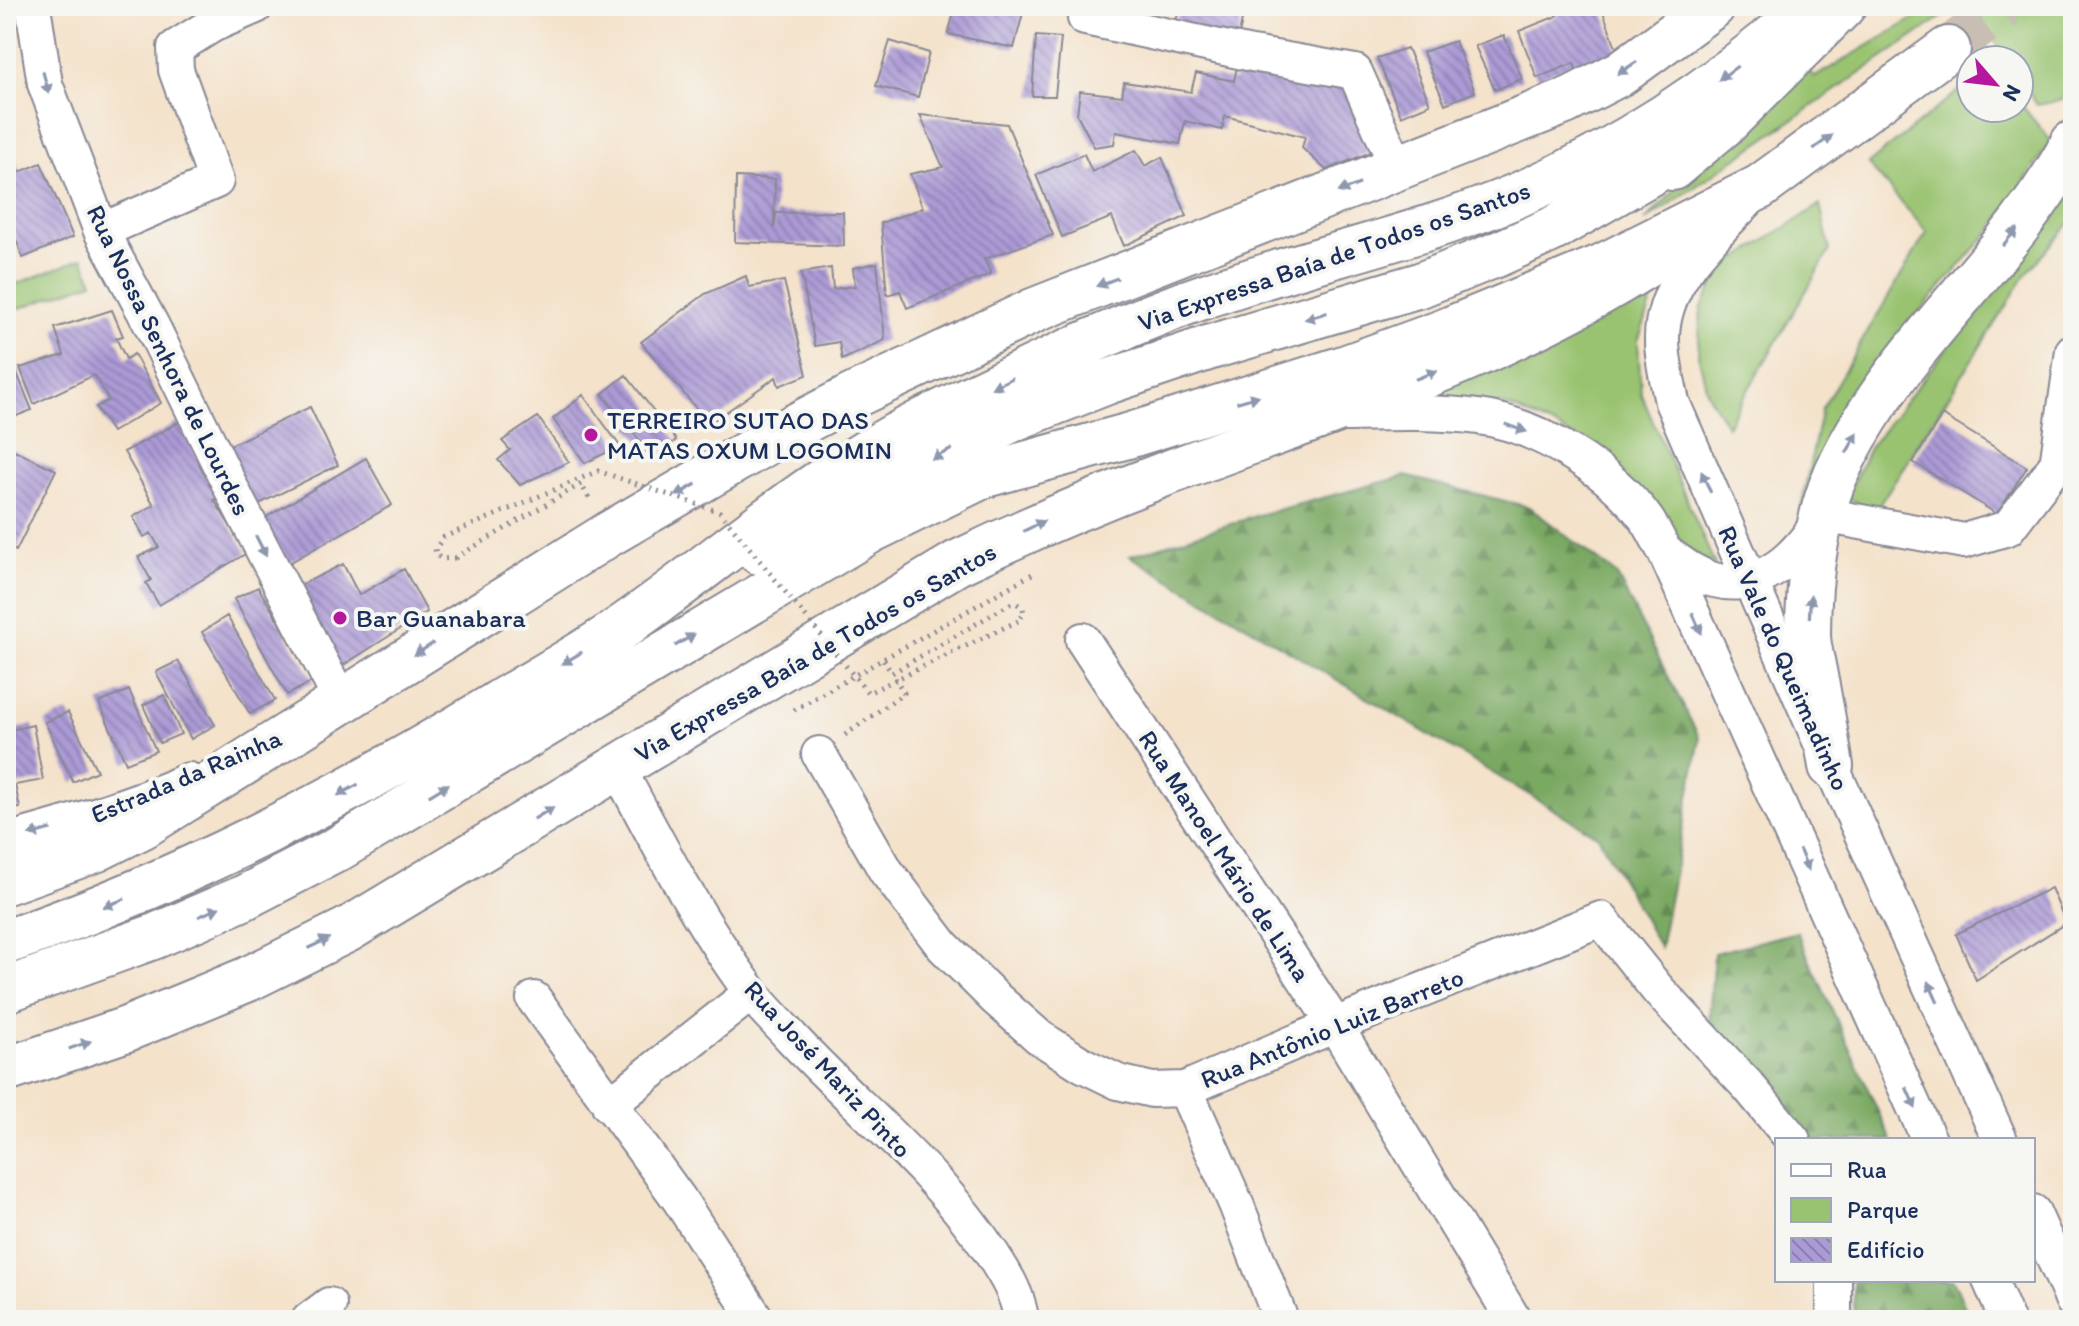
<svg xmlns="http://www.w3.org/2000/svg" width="2079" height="1326" viewBox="0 0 2079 1326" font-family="Itim,sans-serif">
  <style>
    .green { fill: #99c370; stroke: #5a7967; stroke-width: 2 }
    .forest { fill: url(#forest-firs); stroke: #4a6c60; stroke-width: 2 }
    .building { fill: url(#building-back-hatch) }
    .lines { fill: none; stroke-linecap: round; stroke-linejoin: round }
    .highway-tunnel { stroke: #c9beb4; stroke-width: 44; stroke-dasharray: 44 22; stroke-linecap: butt }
    .minor-casing { stroke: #888894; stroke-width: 38 }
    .major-casing { stroke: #888894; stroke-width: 48 }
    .highway-casing { stroke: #888894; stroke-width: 48 }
    .path { stroke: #888894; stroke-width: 5; stroke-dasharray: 2 6; stroke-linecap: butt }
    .minor { stroke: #fff; stroke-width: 34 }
    .major { stroke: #fff; stroke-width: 44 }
    .highway { stroke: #fff; stroke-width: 44 }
    .path-bridge { stroke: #888894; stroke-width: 5; stroke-dasharray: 2 6; stroke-linecap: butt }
    .oneway { fill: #8d97ae }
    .poi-dot { fill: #b5179e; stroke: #f6f6f2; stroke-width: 3 }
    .labels { text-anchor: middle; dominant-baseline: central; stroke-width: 8; stroke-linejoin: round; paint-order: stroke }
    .street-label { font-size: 26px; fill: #1b2f5e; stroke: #f6f6f2 }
    .poi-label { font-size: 26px; fill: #1b2f5e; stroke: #f6f6f2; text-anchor: start }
  </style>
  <defs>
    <pattern id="forest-firs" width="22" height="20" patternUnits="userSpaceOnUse" patternTransform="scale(2)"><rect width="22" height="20" fill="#7aa962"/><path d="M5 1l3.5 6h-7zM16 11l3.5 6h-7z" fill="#638a54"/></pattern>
    <pattern id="building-back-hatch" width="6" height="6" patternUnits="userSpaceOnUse" patternTransform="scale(2)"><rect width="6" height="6" fill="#ac9ad5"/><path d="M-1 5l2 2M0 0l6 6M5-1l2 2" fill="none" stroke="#8b7eb0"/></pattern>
  </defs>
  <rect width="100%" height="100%" fill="#f6f6f2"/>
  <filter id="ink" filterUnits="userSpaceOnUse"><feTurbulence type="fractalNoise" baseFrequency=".0125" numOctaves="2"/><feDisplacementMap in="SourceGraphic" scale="16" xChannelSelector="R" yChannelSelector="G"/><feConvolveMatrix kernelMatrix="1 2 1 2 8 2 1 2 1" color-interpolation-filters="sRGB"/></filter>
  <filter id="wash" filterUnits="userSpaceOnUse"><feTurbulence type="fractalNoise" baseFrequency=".006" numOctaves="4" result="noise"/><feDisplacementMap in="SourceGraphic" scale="32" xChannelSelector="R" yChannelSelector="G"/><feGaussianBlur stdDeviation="1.8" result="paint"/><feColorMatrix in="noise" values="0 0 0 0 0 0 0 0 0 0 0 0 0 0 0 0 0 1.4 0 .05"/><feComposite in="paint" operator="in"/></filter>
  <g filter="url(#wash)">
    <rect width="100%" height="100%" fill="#f4e2ca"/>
    <path class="green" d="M1935,6L1945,15L1645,221L1800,62L1815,77Z
      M1972,6H2073V42L2063,100L2037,105L2019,78V60H2007Z
      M1971,81V108H2019V102L2051,141L1994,227L1861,378L1800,511L1822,408L1927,232L1868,164Z
      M2073,177V219L2027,273L1876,510L1846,498L1869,448L2062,201Z
      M1820,205L1830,250L1727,426L1708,395L1698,354L1701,309L1721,269Z
      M83,258L93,282L6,313V288Z
      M1657,288L1638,341L1641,394L1715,565L1687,550L1605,457L1558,428L1505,405L1414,395Z"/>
    <path class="forest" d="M1405,476L1529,507L1616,574L1700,739L1660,948L1598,836L1130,556L1262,514Z
      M1797,932L1891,1140H1810L1709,1020L1714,953Z
      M1853,1280H1953L1971,1320H1854Z"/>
    <g id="blocks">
      <path class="building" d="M956,6H1013L1024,9L1014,48L948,34Z
        M1180,6H1245L1237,44L1174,29Z
        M1568,6H1601L1618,53L1577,71L1574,63L1537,78L1519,31L1557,16L1555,12Z
        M1504,35L1522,79L1495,90L1475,46Z
        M1036,36L1061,38L1055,96H1032Z
        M890,41L929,53L918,97L876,86Z
        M1455,41L1475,92L1445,104L1423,52Z
        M1407,48L1430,104L1401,116L1377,58Z
        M1238,63L1346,79L1376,150L1326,170L1302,148L1305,137L1225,116L1222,130L1185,121L1180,144L1116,132L1114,144L1094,147L1077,114L1080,91L1122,96L1124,82L1191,92L1196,73L1234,81Z
        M920,115L1007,124L1053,235L984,259L991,274L907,308L900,291L887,295L881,223L923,208L910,174L943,167Z
        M1136,150L1145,166L1162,157L1187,216L1124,246L1112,217L1062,237L1036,175L1084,154L1092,172Z
        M12,152L20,172L41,163L73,237L23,258L6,212V154Z
        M736,177L775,179L774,229L776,213L843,212L844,246L735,242Z
        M877,263L885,340L842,360L839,342L815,346L801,273L831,268L833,289L855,286L853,268Z
        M746,276L749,287L784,281L807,375L779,386L776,377L709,424L641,342L705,294Z
        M112,310L123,336L116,338L126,359L134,354L161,403L112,432L96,407L109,400L94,375L34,404L20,368L64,355L55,328Z
        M6,346L32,410L6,420Z
        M626,375L676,440L654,458L602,394Z
        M583,395L620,446L585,463L553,419Z
        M310,407L338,465L253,507L224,448Z
        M1942,415L2027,467L1997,514L1913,462Z
        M538,417L569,462L520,485L498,460L510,450L502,441Z
        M179,422L219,496L214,500L247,553L159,605L146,583L151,580L138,557L159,547L151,533L144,537L133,517L154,505L124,452Z
        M12,449L56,470L16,551L6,546V460Z
        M366,458L392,505L282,567L258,522Z
        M343,564L359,595L404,569L427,612L334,671L295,588Z
        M258,587L314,681L287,695L234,599Z
        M227,616L275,700L250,714L202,632Z
        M178,661L215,725L191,739L156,672Z
        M129,690L156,751L126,763L99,703Z
        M164,695L181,734L160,743L143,705Z
        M68,712L97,771L73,782L45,722Z
        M33,725L43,780L15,785L20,808L6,810V731Z
        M2051,888L2066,923L1976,980L1956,934Z"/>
    </g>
  </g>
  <g filter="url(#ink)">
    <use href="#blocks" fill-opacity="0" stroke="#888894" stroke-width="2"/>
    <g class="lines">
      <path class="highway-tunnel" d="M1948,49L2006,6"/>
      <g class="minor-casing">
        <path id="minor" d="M33,6L45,84L101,231L152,326L238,502L341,701
          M1085,18L1252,54L1355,72L1398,169
          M1748,200C1712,238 1661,282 1662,340C1662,361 1668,382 1672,402L1831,766L2000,1140
          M101,231L216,181L176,70L175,48L212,25L256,6
          M1344,414C1388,413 1434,411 1478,417C1537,424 1613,472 1647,520C1654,530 1659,542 1665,552L1929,1140
          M2057,465L2073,351
          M1665,552C1681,563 1695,575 1714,580C1763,593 1800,553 1823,515L1964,541L2008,528L2073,443
          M1083,640L1335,1025L1514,1320
          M819,754L886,871L943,946L995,998L1039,1037L1083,1065L1118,1082L1152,1090L1185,1089L1335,1025L1601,919L1658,990L1749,1087L1793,1140
          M618,768C658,844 699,922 751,992C762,1008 778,1022 791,1037C858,1109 938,1171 992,1254C1005,1274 1019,1296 1021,1320
          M6,841C68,824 129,806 189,780
          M534,999L679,1199L757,1320
          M1185,1089L1236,1204L1281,1320
          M609,1105L751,993
          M2033,1212L2073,1301
          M1990,1280L2007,1320
          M309,1320L329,1305
          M1834,1320V1280"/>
      </g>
      <g class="major-casing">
        <path id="major" d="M1831,766C1826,736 1821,706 1815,676C1813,663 1808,648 1808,634C1808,576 1817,509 1844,457C1903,340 2012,258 2073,143
          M6,882L95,850L143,826L609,534L784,432L851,397L1035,310L1565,102L1621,73L1713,6
          M6,1070L127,1029L248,979L349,929L957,563C1022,532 1088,503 1157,477C1335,409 1522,353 1680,243"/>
      </g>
      <g class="highway-casing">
        <path id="highway" d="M1672,168L1727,122L1843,6
          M759,552L912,468L1018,417L1107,382L1211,347L1420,285L1498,254L1551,230L1693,149
          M6,942C179,883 339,799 495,705C539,678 585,654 627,624C728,553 810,478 923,421C1014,376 1108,330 1205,296C1308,259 1417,238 1518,195C1626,149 1722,83 1810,6
          M6,990L153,937L243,898L336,850L870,531L985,475L1131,435L1341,369L1440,333L1603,266L1760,187L1948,49"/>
      </g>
      <path class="path" d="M455,558L581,484L591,502
        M883,660L892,673L1010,604L1016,603L1023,608L1024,614L1018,621
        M794,710L1032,574
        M845,735L904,693L892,673"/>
      <use href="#minor" class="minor"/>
      <use href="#major" class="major"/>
      <use href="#highway" class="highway"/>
      <path class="path-bridge" d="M455,558L442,559L436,555L435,549L444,537L598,471L720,512L868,693L1018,621"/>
    </g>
    <defs><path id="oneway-solid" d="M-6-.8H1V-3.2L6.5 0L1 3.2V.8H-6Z" transform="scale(2)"/></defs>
    <g class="oneway">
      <use href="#oneway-solid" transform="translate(1627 68) rotate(147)"/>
      <use href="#oneway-solid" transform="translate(1728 73) rotate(144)"/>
      <use href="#oneway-solid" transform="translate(46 83) rotate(75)"/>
      <use href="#oneway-solid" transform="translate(1823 142) rotate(-36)"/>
      <use href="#oneway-solid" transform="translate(1349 188) rotate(159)"/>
      <use href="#oneway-solid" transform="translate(2010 237) rotate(-50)"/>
      <use href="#oneway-solid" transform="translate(1107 282) rotate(159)"/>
      <use href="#oneway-solid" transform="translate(1316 316) rotate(163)"/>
      <use href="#oneway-solid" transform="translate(1426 375) rotate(-22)"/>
      <use href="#oneway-solid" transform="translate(1002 383) rotate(154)"/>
      <use href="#oneway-solid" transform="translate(1248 399) rotate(-17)"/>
      <use href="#oneway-solid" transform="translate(1516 428) rotate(19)"/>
      <use href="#oneway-solid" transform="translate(1852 443) rotate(-60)"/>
      <use href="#oneway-solid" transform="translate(942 454) rotate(154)"/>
      <use href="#oneway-solid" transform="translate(1706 482) rotate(-114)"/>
      <use href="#oneway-solid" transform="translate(686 490) rotate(150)"/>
      <use href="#oneway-solid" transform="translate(1034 526) rotate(-26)"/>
      <use href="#oneway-solid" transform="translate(261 546) rotate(63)"/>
      <use href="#oneway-solid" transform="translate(1810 606) rotate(-87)"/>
      <use href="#oneway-solid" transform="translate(1697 623) rotate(66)"/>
      <use href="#oneway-solid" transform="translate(685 640) rotate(-31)"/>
      <use href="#oneway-solid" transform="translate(424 649) rotate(148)"/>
      <use href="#oneway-solid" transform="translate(572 658) rotate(149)"/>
      <use href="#oneway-solid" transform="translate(348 790) rotate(151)"/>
      <use href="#oneway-solid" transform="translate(439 790) rotate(-31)"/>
      <use href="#oneway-solid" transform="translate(544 813) rotate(-31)"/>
      <use href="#oneway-solid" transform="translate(40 832) rotate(164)"/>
      <use href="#oneway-solid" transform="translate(1804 860) rotate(66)"/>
      <use href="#oneway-solid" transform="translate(114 903) rotate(159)"/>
      <use href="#oneway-solid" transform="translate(209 912) rotate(-24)"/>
      <use href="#oneway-solid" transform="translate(319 943) rotate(-26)"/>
      <use href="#oneway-solid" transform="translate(1933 992) rotate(-114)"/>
      <use href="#oneway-solid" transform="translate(80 1045) rotate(-19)"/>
      <use href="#oneway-solid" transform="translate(1911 1098) rotate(66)"/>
    </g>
  </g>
  <g class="poi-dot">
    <circle cx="591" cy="435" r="8"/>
    <circle cx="340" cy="618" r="8"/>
  </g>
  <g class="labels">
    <g class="street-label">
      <text transform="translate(1334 256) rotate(-19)">Via Expressa Baía de Todos os Santos</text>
      <text transform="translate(169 360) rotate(64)">Rua Nossa Senhora de Lourdes</text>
      <text transform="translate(815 652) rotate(-30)">Via Expressa Baía de Todos os Santos</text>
      <text transform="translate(1784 658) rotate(66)">Rua Vale do Queimadinho</text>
      <text transform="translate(186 776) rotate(-23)">Estrada da Rainha</text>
      <text transform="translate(1225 856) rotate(57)">Rua Manoel Mário de Lima</text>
      <text transform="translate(1332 1028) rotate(-22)">Rua Antônio Luiz Barreto</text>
      <text transform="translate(828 1069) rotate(47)">Rua José Mariz Pinto</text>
    </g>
    <g class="poi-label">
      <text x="607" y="420">TERREIRO SUTAO DAS<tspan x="607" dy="30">MATAS OXUM LOGOMIN</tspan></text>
      <text x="356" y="618">Bar Guanabara</text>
    </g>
  </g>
  <rect width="2079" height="1326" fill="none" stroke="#f6f6f2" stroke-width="32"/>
  <rect x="1775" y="1138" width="260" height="144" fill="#f6f6f2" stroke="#9ea6b7" stroke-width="2"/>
  <rect x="1791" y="1164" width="40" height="12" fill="#ffffff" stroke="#9ea6b7" stroke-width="2"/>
  <text x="1847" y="1178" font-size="24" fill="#1b2f5e">Rua</text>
  <rect x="1791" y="1198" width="40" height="24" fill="#99c370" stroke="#9ea6b7" stroke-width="2"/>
  <text x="1847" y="1218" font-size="24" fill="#1b2f5e">Parque</text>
  <rect x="1791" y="1238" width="40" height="24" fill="url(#building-back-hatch)" stroke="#9ea6b7" stroke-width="2"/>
  <text x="1847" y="1258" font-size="24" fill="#1b2f5e">Edifício</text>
  <g transform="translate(1995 84) rotate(118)"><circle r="38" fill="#f6f6f2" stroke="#9ea6b7" stroke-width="2"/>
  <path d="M0-6L14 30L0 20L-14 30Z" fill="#b5179e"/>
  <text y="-12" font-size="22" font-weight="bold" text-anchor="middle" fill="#1b2f5e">N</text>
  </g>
</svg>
